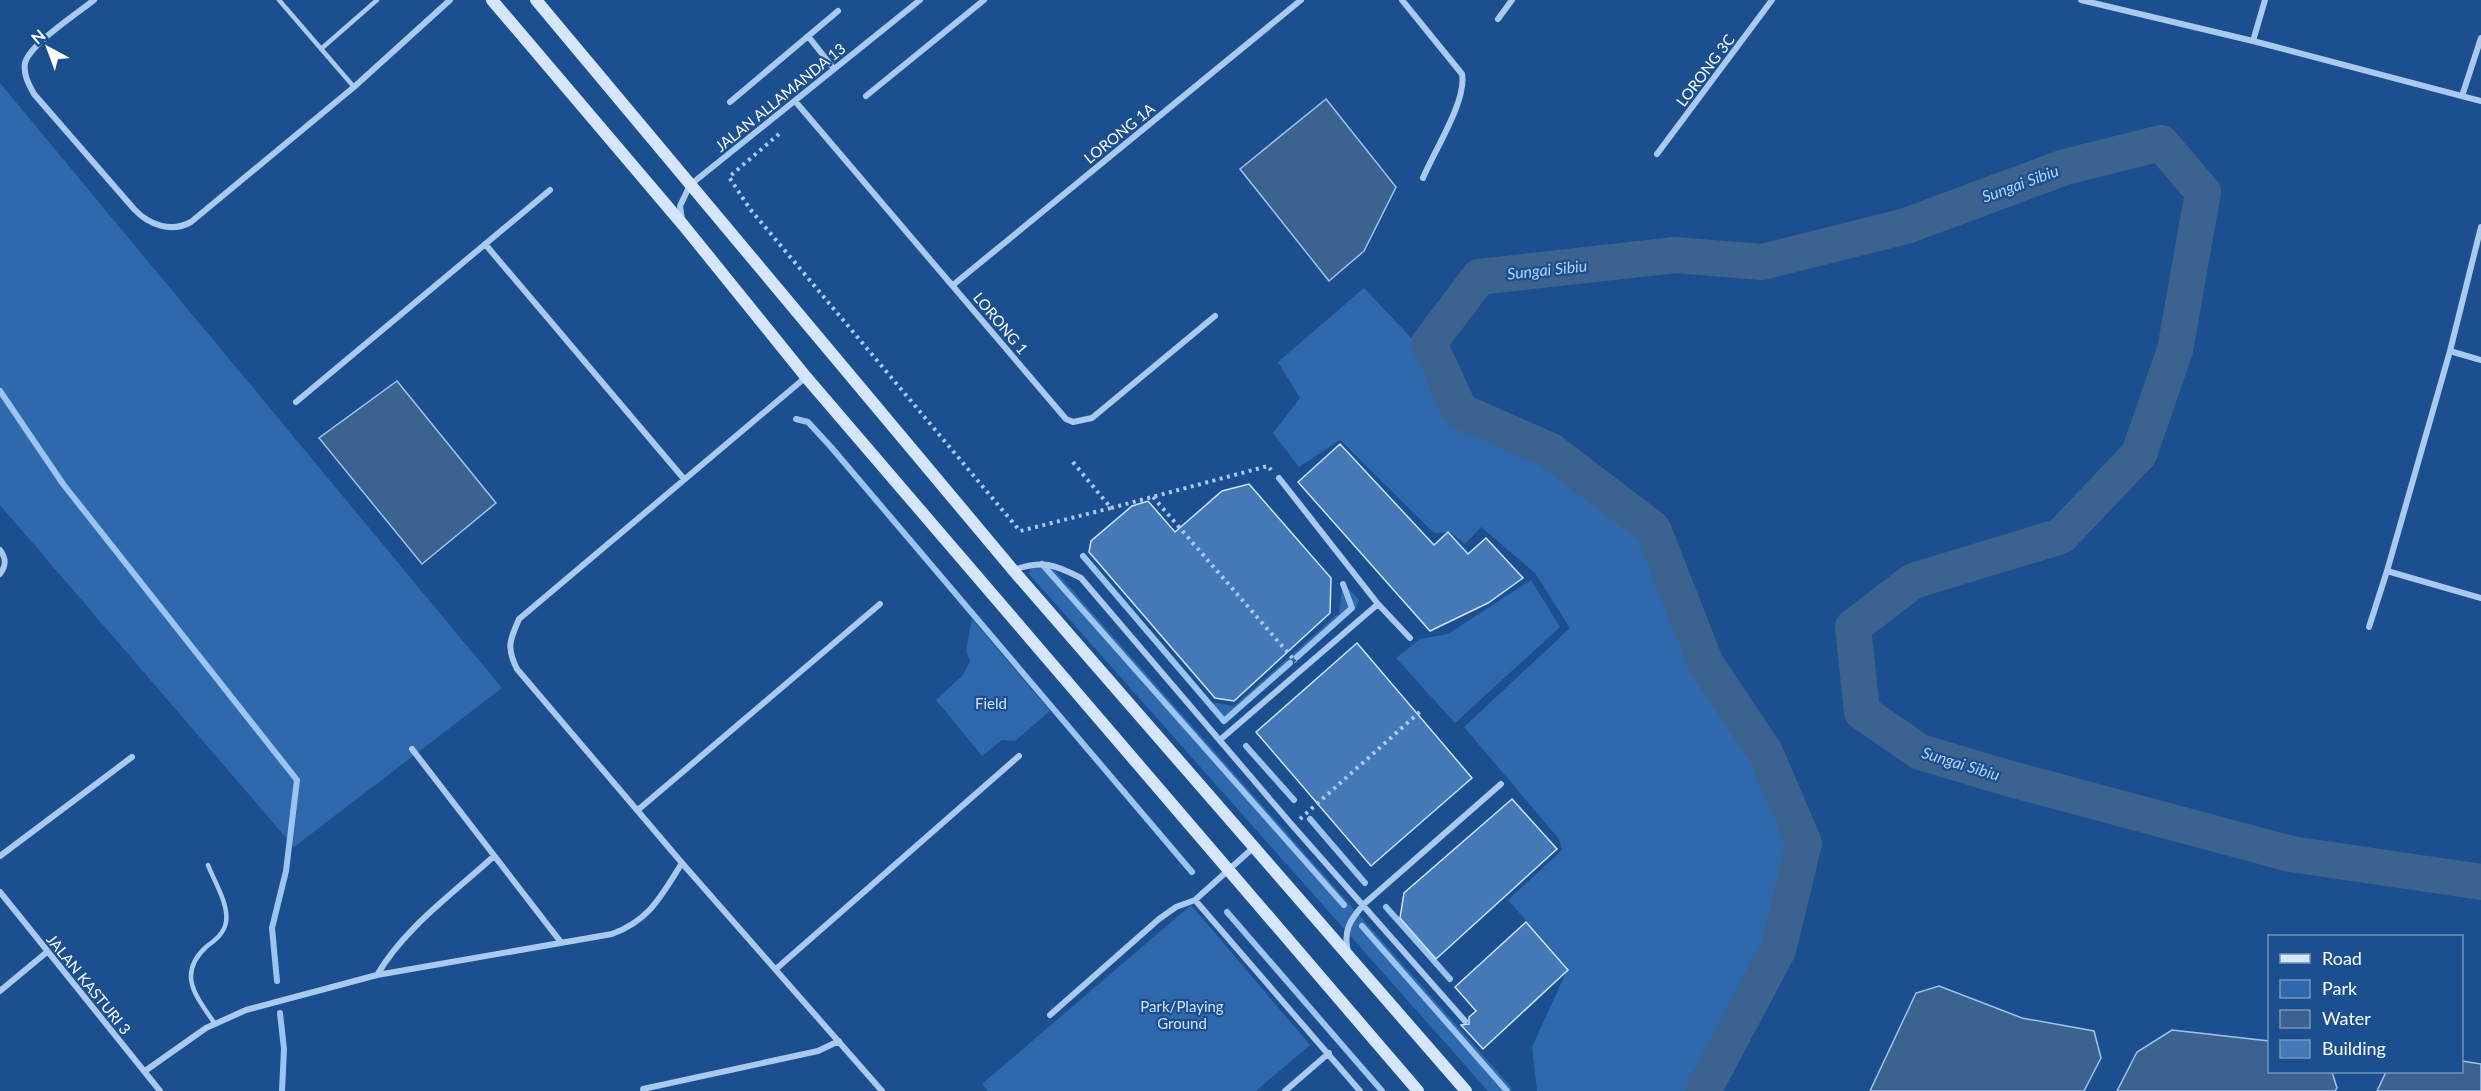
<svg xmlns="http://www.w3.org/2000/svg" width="2481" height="1091" viewBox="0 0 2481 1091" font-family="Lato,sans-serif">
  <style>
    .green { fill: #2e69ad }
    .water { fill: #3c6290; stroke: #9cc4f0; stroke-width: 1.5 }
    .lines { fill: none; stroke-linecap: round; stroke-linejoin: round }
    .stream { stroke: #9cc4f0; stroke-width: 6 }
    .river { stroke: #3c6290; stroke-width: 36 }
    .building { fill: #4478b7; stroke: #cfe3fa; stroke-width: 1.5 }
    .path { stroke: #a9c9ee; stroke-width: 4; stroke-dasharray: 3 4.5; stroke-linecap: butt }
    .lane { stroke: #a9c9ee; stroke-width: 4.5 }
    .street { stroke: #a9c9ee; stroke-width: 6 }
    .secondary { stroke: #d6e6fa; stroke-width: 12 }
    .labels { text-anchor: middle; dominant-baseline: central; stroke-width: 4.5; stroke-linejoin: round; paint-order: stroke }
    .street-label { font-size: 15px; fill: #fff; stroke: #1b4f8f }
    .park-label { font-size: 15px; fill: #cfe3fa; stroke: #1b4f8f }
    .water-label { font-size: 16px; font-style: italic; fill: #b5d3f5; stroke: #1b4f8f }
  </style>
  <rect width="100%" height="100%" fill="#1b4f8f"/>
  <path class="green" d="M0,83L502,688L294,847L0,505Z
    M1364,288L1418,345L1457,418L1542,456L1646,531L1694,662L1754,752L1791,844L1769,940L1690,1091H1537L1532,1047L1568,968L1508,900L1562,850L1559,839L1464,727L1570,628L1535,573L1481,527L1465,544L1450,532L1434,533L1340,440L1299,467L1273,433L1300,398L1278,362Z
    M1049,564L1511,1087V1091H1488L1029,574L1031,569Z
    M1531,580L1560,627L1455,723L1396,658L1420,639L1448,634Z
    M1346,586L1359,600L1356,608L1232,715L1225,718L1220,717L1209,705L1217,703L1234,706L1339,613L1342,590Z
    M972,619L1050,711L1015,741L1002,740L982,756L936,700L963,675L970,661L966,650Z
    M1191,905L1310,1045L1256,1091H988L982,1084Z"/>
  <path class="water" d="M1326,99L1396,187L1364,251L1329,281L1240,169Z
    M397,381L496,503L422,564L319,438Z
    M1939,986L2022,1018L2094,1031L2101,1058L2084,1091H1870L1916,993Z
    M2172,1030L2269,1041L2270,1072H2332L2337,1088L2335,1091H2117L2137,1052Z
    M2462,1061L2481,1064V1091H2377L2386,1072H2462Z"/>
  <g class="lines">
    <path class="stream" d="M0,391L63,484L297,780L286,871L272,928L277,981
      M796,419L808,422L831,447L1192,872
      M1083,556L1224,721L1290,663
      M1042,564L1344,905
      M1297,657L1352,608L1343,584
      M1246,746L1294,800
      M1310,819L1365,883
      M1386,907L1450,979
      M1227,912L1382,1091
      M1362,926L1507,1091
      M280,1013L284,1049L282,1091"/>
    <path class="river" d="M1703,1091L1778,950L1804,843L1765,752L1706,664L1653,529L1551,451L1460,411L1429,343L1479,277L1675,255L1762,262L1906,226L2065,167L2161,143L2203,192L2175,350L2139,454L2061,536L1913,581L1853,627L1862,712L1920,752L2004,777L2291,854L2481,882"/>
  </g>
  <path class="building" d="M1340,444L1434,545L1448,532L1468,554L1486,538L1523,578L1488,603L1430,631L1298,482Z
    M1249,484L1331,578L1330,613L1234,701L1215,698L1089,552L1091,541L1132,506L1148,501L1175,532L1222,491Z
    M1357,643L1472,778L1371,866L1256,732Z
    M1512,799L1557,849L1436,959L1400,918L1404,893Z
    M1526,922L1568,970L1483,1049L1461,1025L1469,1024V1017L1476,1011L1455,987Z"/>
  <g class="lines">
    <path class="path" d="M779,134L729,177L750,209L1020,531L1111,508L1072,461
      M1153,497L1296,662
      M1111,508L1268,466L1271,470
      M1300,819L1423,709"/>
    <path class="lane" d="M279,0L354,87
      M321,49L377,0
      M208,865C214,881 229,904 226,922C224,934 215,940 206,947C176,975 197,997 215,1024"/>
    <path class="street" d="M94,0C78,13 30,44 25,63C23,74 29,85 34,94L134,209C149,225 171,233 191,222L354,87L450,0
      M1402,0L1462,74C1467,101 1434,151 1423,178
      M2081,0L2253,41L2481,101
      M1498,19L1512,0
      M808,36L834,69
      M2253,41L2265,0
      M866,96L984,0
      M2462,96L2481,38
      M795,101L1066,419L1073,422L1092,418L1215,316
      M730,102L838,11
      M1657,154L1772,0
      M682,220L680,206L690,185L920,0
      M2481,227L2450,351L2387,571L2481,598
      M485,244L684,479
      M953,285L1301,0
      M2450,351L2481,360
      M806,377L519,619C510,640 506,647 517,669L682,863L882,1091
      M296,402L550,190
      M1279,478L1378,604L1410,638
      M0,550C6,558 7,565 0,574
      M1013,570C1043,560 1054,564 1081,578L1292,825L1465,1021
      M2369,627L2387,571
      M1221,739L1378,604
      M412,749L560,941
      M639,809L880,604
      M0,856L132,757
      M0,892L160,1091
      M1195,900L1253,848
      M1348,952C1343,930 1350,920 1364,904L1501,784
      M776,969L1019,756
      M377,975C405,927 454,893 494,856
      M0,991L47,952
      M1050,1015L1159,919L1176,907L1195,900L1360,1091
      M145,1071L206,1028L246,1010L377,975L612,934C650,920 661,896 682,863
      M643,1089L818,1051L839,1041
      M1285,1091L1329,1053"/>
    <path class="secondary" d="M492,0L684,226L806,377L1418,1091
      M536,0L1013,570L1466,1091"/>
  </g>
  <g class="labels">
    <g class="street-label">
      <text transform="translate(1705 70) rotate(-53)">LORONG 3C</text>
      <text transform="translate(780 97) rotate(-39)">JALAN ALLAMANDA 13</text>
      <text transform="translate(1119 133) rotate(-39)">LORONG 1A</text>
      <text transform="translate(1001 323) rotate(50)">LORONG 1</text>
      <text transform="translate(89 984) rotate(51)">JALAN KASTURI 3</text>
    </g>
    <g class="park-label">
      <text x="991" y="703">Field</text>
      <text x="1182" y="1006">Park/Playing<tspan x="1182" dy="17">Ground</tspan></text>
    </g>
    <g class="water-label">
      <text transform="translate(2020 183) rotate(-20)">Sungai Sibiu</text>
      <text transform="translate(1547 269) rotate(-6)">Sungai Sibiu</text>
      <text transform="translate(1961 763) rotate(17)">Sungai Sibiu</text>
    </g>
  </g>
  <rect x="2268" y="935" width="195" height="138" fill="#1b4f8f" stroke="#7695bc" stroke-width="1.5"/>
  <rect x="2280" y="954" width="30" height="9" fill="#d6e6fa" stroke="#7695bc" stroke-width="1.5"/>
  <text x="2322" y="965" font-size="18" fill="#ffffff">Road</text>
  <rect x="2280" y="980" width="30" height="18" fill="#2e69ad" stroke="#7695bc" stroke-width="1.5"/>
  <text x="2322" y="995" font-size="18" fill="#ffffff">Park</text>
  <rect x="2280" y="1010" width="30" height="18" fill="#3c6290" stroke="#7695bc" stroke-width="1.5"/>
  <text x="2322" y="1025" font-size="18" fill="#ffffff">Water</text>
  <rect x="2280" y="1040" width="30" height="18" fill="#4478b7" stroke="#7695bc" stroke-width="1.5"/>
  <text x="2322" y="1055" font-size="18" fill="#ffffff">Building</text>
  <g transform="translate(48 48) rotate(319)" stroke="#1b4f8f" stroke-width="4.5" paint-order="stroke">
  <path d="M0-4.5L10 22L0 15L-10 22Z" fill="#ffffff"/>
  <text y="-9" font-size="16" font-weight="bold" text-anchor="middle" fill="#ffffff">N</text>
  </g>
</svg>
